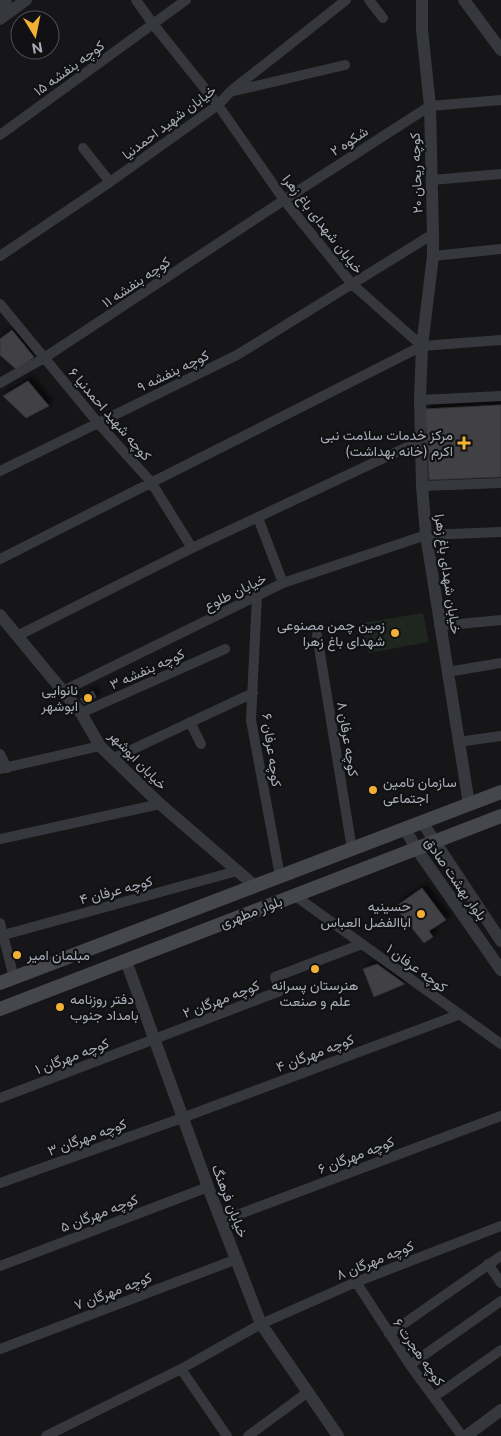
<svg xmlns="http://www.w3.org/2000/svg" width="501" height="1436" viewBox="0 0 501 1436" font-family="'Public Sans',Vazirmatn,sans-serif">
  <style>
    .green { fill: #1e261f }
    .building { fill: #404145; stroke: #303034; filter: url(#shadow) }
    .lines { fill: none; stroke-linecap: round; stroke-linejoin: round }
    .minor { stroke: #37383d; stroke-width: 10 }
    .tertiary { stroke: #37383d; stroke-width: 12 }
    .secondary { stroke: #45474d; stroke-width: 14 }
    .poi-dot { fill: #f2b134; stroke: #111113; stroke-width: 2 }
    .labels { text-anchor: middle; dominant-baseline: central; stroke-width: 4.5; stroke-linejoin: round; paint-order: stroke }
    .street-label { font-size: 14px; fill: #a8adb8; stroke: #111113 }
    .poi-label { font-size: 14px; fill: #a8adb8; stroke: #111113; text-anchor: end }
  </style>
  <defs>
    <filter id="shadow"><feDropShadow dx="4.5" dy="-4.5" stdDeviation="2.5" flood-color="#0009"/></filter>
  </defs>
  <rect width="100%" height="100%" fill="#161618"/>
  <path class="green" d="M423,613L429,642L368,653L362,623Z"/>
  <path class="building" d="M12,330L34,357L17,370L0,355V339Z
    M28,381L49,406L26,418L3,396Z
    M501,405V477L429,480L425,409Z
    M93,691L96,697L84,704L80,699Z
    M422,888L446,920L429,931L433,937L424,943L395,907Z
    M377,964L405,984L374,997L363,969Z"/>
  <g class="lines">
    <path class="minor" d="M136,0L153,24L218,105L284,200L352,284L422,346
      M369,0L383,18
      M234,91L345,65
      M0,135L186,0
      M83,148L110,182
      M432,180L501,174
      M0,256L110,182L218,105L231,91L346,0
      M433,256L501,249
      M0,304L98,423L151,482L192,548
      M0,383L44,358L284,200L430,106L501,100
      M420,400L501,396
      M0,471L237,355L433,234
      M422,486L501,483
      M258,518L283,583
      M0,559L422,346L501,340
      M257,596L251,720L280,876
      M439,626L501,620
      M317,635L352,849
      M17,636L192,548L420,441
      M447,672L501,663
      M63,691L283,583L426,535L501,532
      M81,713L225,649
      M190,722L201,744
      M458,742L501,736
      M0,754L7,768
      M114,758L253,693
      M0,769L100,746
      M0,839L160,804
      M294,895L501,1044
      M0,923L14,978
      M0,936L237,871
      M0,1098L280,991L275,977L362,944
      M0,1183L182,1118L458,1015
      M221,1221L501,1116
      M488,1264L501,1283
      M0,1266L208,1187
      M356,1282L410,1365L462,1436
      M389,1334L501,1256
      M0,1349L237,1259
      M410,1365L501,1301
      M181,1369L227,1436
      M434,1397L501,1350
      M46,1436L181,1369L261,1324L356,1282L501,1226
      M248,1436L308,1392"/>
    <path class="tertiary" d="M422,0V30L430,106L433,234V256L422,346L420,400L422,486L426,535L469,804
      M464,0L501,50
      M0,5L6,0
      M0,19L26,0
      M0,615L81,713L100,746L160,804L255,886
      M422,822L501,941
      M405,829L416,848L501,970
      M126,961L208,1187L261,1324L338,1436
      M466,1436L501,1410"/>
    <path class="secondary" d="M0,983L501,792
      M0,1009L501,816"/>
  </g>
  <g class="poi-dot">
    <path d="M461.5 435.5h5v5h5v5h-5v5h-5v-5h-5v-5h5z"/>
    <circle cx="395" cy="633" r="5"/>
    <circle cx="88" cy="698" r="5"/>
    <circle cx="373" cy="790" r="5"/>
    <circle cx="421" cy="914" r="5"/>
    <circle cx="17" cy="955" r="5"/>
    <circle cx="315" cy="969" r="5"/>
    <circle cx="60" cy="1007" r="5"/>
  </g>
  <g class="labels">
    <g class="street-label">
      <text transform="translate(69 68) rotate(-36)">کوچه بنفشه ١۵</text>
      <text transform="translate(169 122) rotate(-37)">خیابان شهید احمدنیا</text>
      <text transform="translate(349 141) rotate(-33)">شکوه ۲</text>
      <text transform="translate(416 173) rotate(-92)">کوچه ریحان ۲۰</text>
      <text transform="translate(323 224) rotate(52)">خیابان شهدای باغ زهرا</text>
      <text transform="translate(136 282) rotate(-34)">کوچه بنفشه ۱۱</text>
      <text transform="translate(173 371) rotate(-26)">کوچه بنفشه ۹</text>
      <text transform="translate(110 414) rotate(49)">کوچه شهید احمدنیا ۶</text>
      <text transform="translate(448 574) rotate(82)">خیابان شهدای باغ‌ زهرا</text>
      <text transform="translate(235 592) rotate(-26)">خیابان طلوع</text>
      <text transform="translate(147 669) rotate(-24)">کوچه بنفشه ۳</text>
      <text transform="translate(348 739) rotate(81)">کوچه عرفان ۸</text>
      <text transform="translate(272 750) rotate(82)">کوچه عرفان ۶</text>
      <text transform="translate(138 760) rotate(46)">خیابان ابوشهر</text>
      <text transform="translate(456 879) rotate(55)">بلوار بهشت صادق</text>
      <text transform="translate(116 890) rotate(-15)">کوچه عرفان ۴</text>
      <text transform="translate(251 912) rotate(-21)">بلوار مطهری</text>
      <text transform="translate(417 968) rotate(36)">کوچه عرفان ۱</text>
      <text transform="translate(221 999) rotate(-21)">کوچه مهرگان ۲</text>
      <text transform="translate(315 1053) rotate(-21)">کوچه مهرگان ۴</text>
      <text transform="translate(72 1056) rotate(-21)">کوچه مهرگان ۱</text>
      <text transform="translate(87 1137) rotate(-20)">کوچه مهرگان ۳</text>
      <text transform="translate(356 1155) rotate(-21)">کوچه مهرگان ۶</text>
      <text transform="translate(230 1201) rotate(69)">خیابان فرهنگ</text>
      <text transform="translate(99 1213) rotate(-21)">کوچه مهرگان ۵</text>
      <text transform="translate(375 1260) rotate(-22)">کوچه مهرگان ۸</text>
      <text transform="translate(113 1291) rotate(-21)">کوچه مهرگان ۷</text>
      <text transform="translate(419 1352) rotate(55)">کوچه هجرت ۶</text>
    </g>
    <g class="poi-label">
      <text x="453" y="435">مرکز خدمات سلامت نبی<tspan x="453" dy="16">اکرم (خانه بهداشت)</tspan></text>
      <text x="385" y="625">زمین چمن مصنوعی<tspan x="385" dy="16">شهدای باغ زهرا</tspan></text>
      <text x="78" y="690">نانوایی<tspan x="78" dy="16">ابوشهر</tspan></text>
      <text x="383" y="782" text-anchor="start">سازمان تامین<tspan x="383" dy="16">اجتماعی</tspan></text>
      <text x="411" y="906">حسینیه<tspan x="411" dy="16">اباالفضل العباس</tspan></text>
      <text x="27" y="955" text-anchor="start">مبلمان امیر</text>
      <text x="315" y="985" text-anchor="middle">هنرستان پسرانه<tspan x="315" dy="16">علم و صنعت</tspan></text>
      <text x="70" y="999" text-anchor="start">دفتر روزنامه<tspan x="70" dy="16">بامداد جنوب</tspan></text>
    </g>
  </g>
  <g transform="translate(35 35) rotate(170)"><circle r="24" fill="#111113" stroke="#4d4f55"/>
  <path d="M0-4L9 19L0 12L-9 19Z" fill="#f2b134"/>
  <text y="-8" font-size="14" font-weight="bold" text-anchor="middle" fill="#a8adb8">N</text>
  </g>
</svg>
